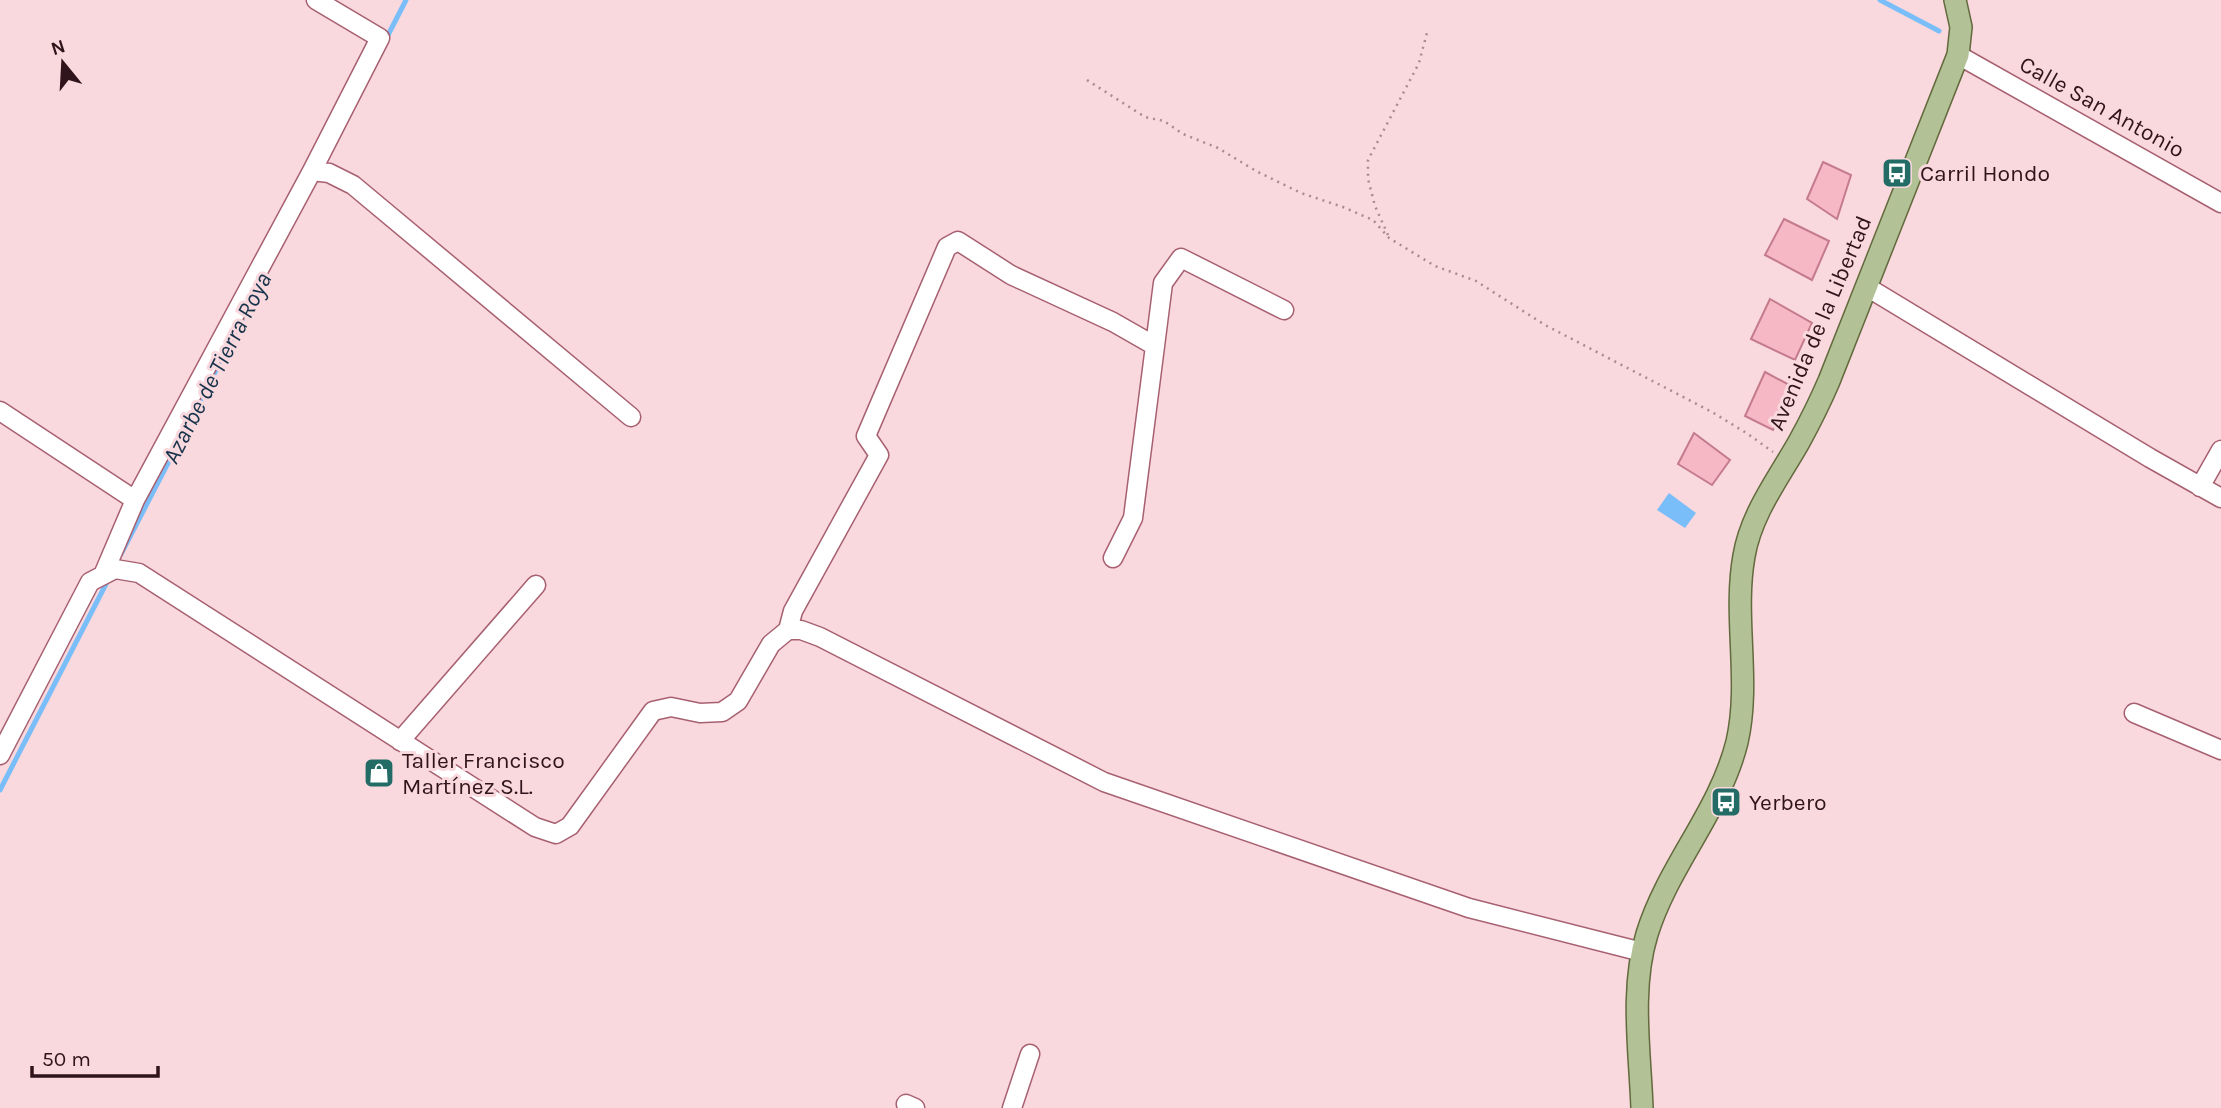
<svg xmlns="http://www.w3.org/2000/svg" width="2221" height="1108" viewBox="0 0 2221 1108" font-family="Karla,sans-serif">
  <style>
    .water { fill: #7abef9 }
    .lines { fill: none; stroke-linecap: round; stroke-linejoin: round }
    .stream { stroke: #7abef9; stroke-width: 5 }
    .building { fill: #f7b8c5; stroke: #c47b8b; stroke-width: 2 }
    .minor-casing { stroke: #a76070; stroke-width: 21 }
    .major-casing { stroke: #636a3d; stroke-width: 24 }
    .path { stroke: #a98a90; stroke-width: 2.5; stroke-dasharray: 2 5; stroke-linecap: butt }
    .minor { stroke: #fff; stroke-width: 18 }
    .major { stroke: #b2c296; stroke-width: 21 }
    .labels { text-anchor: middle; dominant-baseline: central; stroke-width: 6; stroke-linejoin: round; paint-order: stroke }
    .street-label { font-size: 23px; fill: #30141b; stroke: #f9d8de }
    .poi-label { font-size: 23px; fill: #30141b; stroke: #f9d8de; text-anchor: start }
    .water-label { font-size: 24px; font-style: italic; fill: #15324a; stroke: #f9d8de }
  </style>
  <rect width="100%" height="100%" fill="#f9d8de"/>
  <path class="water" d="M1669,493L1696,513L1685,528L1657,510Z"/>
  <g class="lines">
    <path class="stream" d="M1880,0L1939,31
      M386,39L406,0
      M121,554L242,320
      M0,790L106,584"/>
  </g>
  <path class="building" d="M1823,162L1851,175L1837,219L1807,199Z
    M1784,219L1829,241L1812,280L1765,255Z
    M1770,299L1812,323L1795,360L1751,339Z
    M1765,372L1793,387L1773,430L1745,416Z
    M1694,433L1730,460L1712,485L1678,464Z"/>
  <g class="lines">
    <g class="minor-casing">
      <path id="minor" d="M1958,55L2221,203
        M312,171L329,173L353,185L631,417
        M1867,287L2150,458L2221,498
        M1155,346L1163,283L1181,258L1284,310
        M0,411L135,500
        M2200,487L2221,450
        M103,575L135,500L312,171L380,38L316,0
        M788,630L793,611L879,455L866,436L947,247L958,241L1011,275L1113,322L1155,346L1133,518L1113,558
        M2134,713L2221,750
        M400,741L536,585
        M0,755L90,582L115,569L139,573L535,827L556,834L570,826L653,711L671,707L700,713L722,712L738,701L771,644L788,630H801L820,637L1104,782L1469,908L1642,952
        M906,1104L915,1108
        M1012,1108L1030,1054"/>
    </g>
    <g class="major-casing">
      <path id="major" d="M1642,1108C1640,1052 1630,989 1647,934C1668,866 1720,811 1737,742C1751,681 1733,617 1744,556C1751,514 1778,479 1799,442C1810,422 1820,402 1829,381L1958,55L1961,27L1955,0"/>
    </g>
    <path class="path" d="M1087,80L1145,117L1164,121L1183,134L1218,148L1256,171L1301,193L1343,207L1373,220L1389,238L1435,266L1476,281L1545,325L1712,412L1748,434L1773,452
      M1388,235L1375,206L1368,179V160L1419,63L1428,29"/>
    <use href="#minor" class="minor"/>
    <use href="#major" class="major"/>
  </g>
  <defs>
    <g id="bus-square" transform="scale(1.575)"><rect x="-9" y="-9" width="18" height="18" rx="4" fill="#236c65" stroke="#f9d8de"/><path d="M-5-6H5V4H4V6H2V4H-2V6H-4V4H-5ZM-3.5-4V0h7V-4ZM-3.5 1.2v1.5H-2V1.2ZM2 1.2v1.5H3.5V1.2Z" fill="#fff"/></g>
    <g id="shop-square" transform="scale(1.575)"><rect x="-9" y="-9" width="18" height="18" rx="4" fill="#236c65" stroke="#f9d8de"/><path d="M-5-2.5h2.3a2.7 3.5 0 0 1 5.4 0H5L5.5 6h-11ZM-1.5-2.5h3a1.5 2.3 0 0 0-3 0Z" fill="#fff"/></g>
  </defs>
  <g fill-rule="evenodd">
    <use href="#bus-square" x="1897" y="173"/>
    <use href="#shop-square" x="379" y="773"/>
    <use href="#bus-square" x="1726" y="802"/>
  </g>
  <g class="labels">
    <g class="street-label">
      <text transform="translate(2102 107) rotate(29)">Calle San Antonio</text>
      <text transform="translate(1820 323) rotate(-67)">Avenida de la Libertad</text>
    </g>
    <g class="poi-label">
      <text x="1920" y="173">Carril Hondo</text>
      <text x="402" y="760">Taller Francisco<tspan x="402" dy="26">Martínez S.L.</tspan></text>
      <text x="1749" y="802">Yerbero</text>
    </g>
    <g class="water-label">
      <text transform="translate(217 368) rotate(-63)">Azarbe de Tierra Roya</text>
    </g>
  </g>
  <g transform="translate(63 63) rotate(342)" stroke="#f9d8de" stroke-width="5" paint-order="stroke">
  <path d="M0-5L12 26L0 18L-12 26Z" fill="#30141b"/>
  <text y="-10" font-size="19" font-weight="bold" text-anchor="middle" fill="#30141b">N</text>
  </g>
  <path d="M32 1066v10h126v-10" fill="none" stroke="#30141b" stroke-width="3.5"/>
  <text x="42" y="1066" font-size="21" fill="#30141b" stroke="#f9d8de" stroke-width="5" paint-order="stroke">50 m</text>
</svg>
